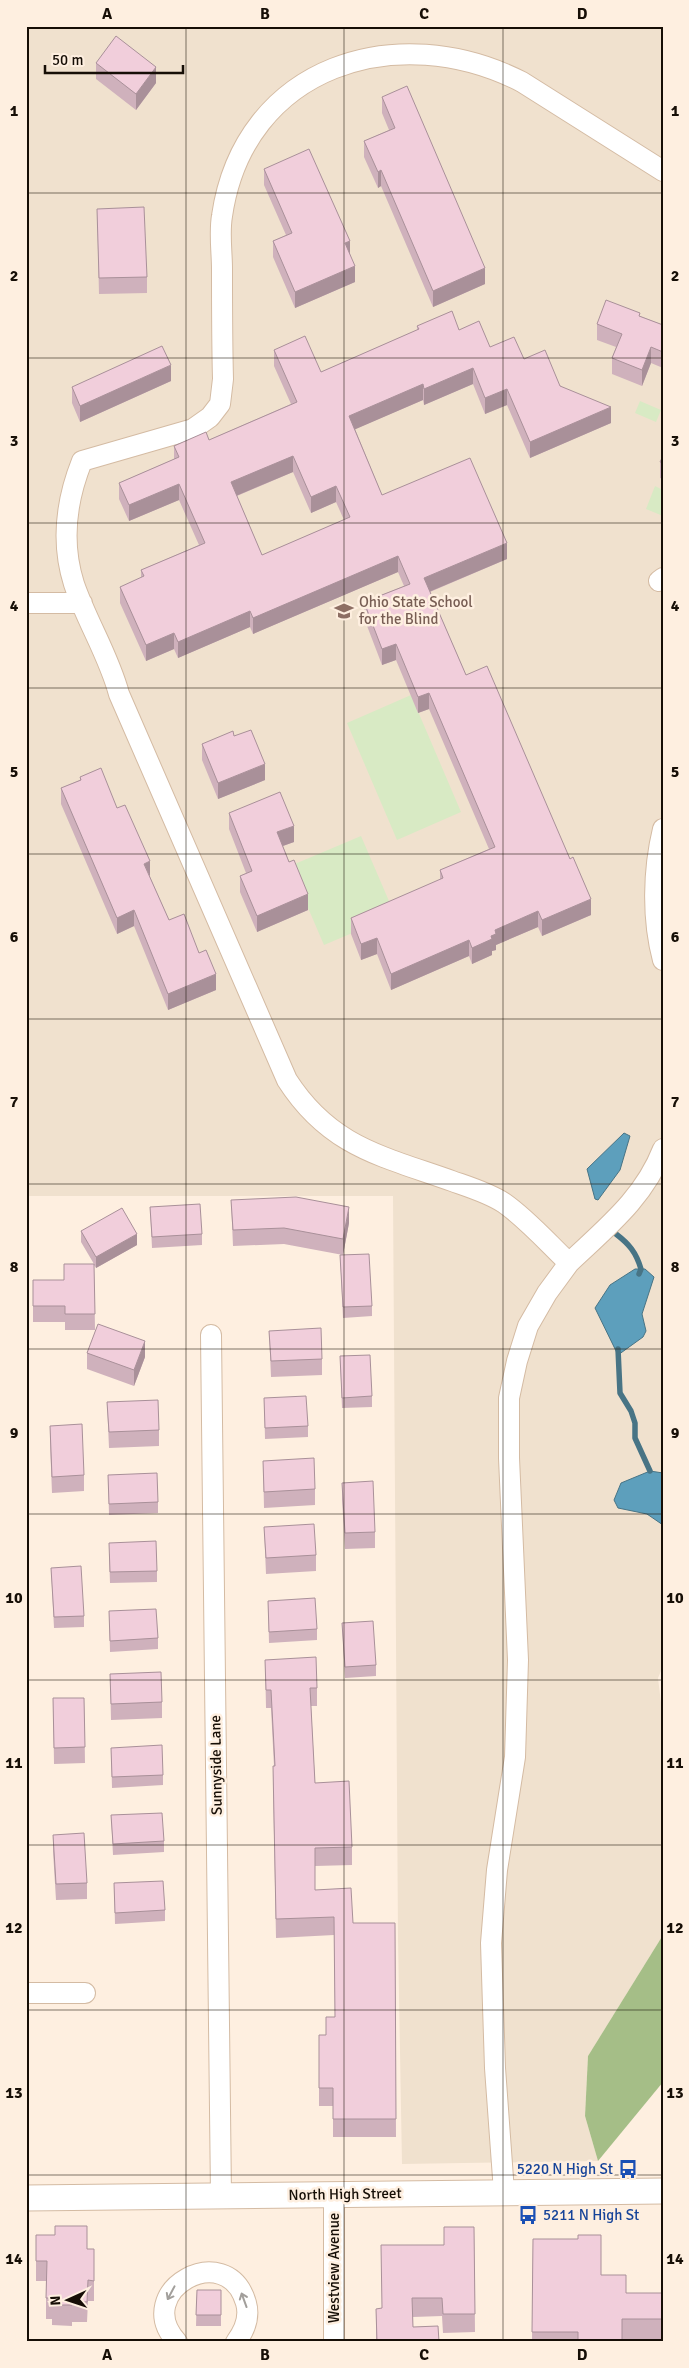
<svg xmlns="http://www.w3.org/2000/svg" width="689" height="2368" viewBox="0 0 689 2368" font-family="Signika,sans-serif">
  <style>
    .education { fill: #f0e1ce }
    .green { fill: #d8eac4 }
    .forest { fill: #a5be87 }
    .water { fill: #5d9fbc; stroke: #487485 }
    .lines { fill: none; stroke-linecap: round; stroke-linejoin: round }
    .stream { stroke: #487485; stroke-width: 5.5 }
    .minor-casing { stroke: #d4bba3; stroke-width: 22 }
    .major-casing { stroke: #d4bba3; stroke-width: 27 }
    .minor { stroke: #fff; stroke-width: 20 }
    .major { stroke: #fff; stroke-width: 25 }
    .wall { fill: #cfb1bc; fill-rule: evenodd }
    .shaded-wall { fill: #a99099 }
    .building { fill: #f1cedb; stroke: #a99099; fill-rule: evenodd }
    .oneway { stroke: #a29f9b }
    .grid { fill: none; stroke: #160e06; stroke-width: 1; stroke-opacity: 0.55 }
    .labels { text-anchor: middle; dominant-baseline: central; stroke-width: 5; stroke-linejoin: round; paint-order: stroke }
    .education-label { font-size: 15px; fill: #785e54; stroke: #feefe0; text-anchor: start }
    .street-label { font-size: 15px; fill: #160e06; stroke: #feefe0 }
    .transit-label { font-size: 15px; fill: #164399; stroke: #feefe0; text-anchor: end }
    .neatline { fill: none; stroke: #160e06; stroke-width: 2 }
    .grid-label { font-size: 16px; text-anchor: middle; font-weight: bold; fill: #160e06 }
  </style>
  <rect width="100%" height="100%" fill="#feefe0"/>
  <path class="education" d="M26,26H663V1666L658,1678L663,1719V1935L588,2056L585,2116L598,2161L402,2164L398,1938L393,1196H26Z"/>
  <path class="green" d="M640,401L661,410L656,422L635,413Z
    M655,486L663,490V516L646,509Z
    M411,695L461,812L397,840L347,723Z
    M361,836L395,915L324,945L290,866Z"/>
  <path class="forest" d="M663,1935V2082L598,2161L585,2116L588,2056Z"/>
  <path class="water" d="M624,1133L630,1136L620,1170L598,1200L595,1199L587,1169Z
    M635,1269H645L654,1277L642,1314L646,1331L643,1337L618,1355L595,1308L610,1285Z
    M650,1471L663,1473V1525L647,1514L618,1508L614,1500L621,1483Z"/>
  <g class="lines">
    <path class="stream" d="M616,1234C629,1244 636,1252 641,1269L639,1274
      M618,1349L620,1393L631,1411L635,1423V1438L650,1471"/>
    <g class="minor-casing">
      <path id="minor" d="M659,581L663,578
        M26,603H82
        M663,829C653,870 652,920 663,960
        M569,1263C607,1227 644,1198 663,1149
        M211,1335L221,2196
        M26,1993H85
        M504,2192L495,2068L491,1943L497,1870L515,1757L518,1660L509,1458V1398L517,1361L528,1326L547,1293L569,1263C549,1244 527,1219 504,1203C489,1193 469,1187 452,1181C382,1156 330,1147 287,1080L119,694C109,656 87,622 74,584C61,543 66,501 82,461L193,429L210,417L220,404L223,379C222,342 222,306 222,269C222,252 219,233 222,216C244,65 398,18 522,82L663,171
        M334,2194V2342
        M177,2342C130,2291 227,2237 246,2303C250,2317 245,2330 236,2342"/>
    </g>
    <g class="major-casing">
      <path id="major" d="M26,2198L663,2191"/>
    </g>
    <use href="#minor" class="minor"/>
    <use href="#major" class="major"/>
  </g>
  <path class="wall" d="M96,63L156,83L136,110L96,79Z
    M382,97L485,284L433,307L381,186L378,188L364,157V141L389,130L382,113Z
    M264,169L350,254L355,282L295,308L273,257V241L286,235L264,185Z
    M97,209L147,277V293L99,294Z
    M640,316L663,325V368L651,363L642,386L612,374V358L616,347L597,340V324Z
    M417,326L459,330L490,347L524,359L611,423L530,458L507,405L485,414L473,384L424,405L423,400L355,429L382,495L507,559L430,592L466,675L591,915L542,936L538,927L496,945V950L492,951V955L472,964L469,956L391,990L377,954L361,960L351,934V918L440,880V870L489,849L429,709L418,713L396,660L382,665L364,618V602L404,586L398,572L253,634L250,627L178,658L174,649L146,661L120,603V587L141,578V570L199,545L179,500L129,521L119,499V483L174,459V446L209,440L291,404L274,366V350L321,372L417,330ZM293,472L311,513L336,502L344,520L262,555L237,496Z
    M171,381L80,422L72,403V387Z
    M663,456V479L660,478V462Z
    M234,736L265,780L218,799L202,760V744Z
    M80,777L117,808L150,877L169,920L199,953L216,990L168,1010L134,926L117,934L61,804V788L80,780Z
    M229,813L294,842L283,846L308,910L257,932L240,892V876L246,873L229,829Z
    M231,1200L349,1223L343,1255L284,1244L233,1246Z
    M150,1207L202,1234V1245L152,1248Z
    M81,1231L137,1245L96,1268L94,1265L95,1330H65V1322H33V1280H64L94,1264L81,1242Z
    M340,1255L372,1306V1316L343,1318Z
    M269,1331L322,1359V1375L271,1377Z
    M87,1353L145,1357L134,1386L87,1369Z
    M340,1356L372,1396V1407L342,1408Z
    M264,1398L308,1426V1437L265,1439Z
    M107,1402L159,1430V1446L109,1448Z
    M50,1426L84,1475V1491L52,1493L50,1442Z
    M263,1461L315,1489V1505L264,1508Z
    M108,1475L158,1502V1513L109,1515Z
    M342,1483L375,1532V1548L345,1549L342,1499Z
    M264,1527L316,1555V1571L266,1574Z
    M109,1554L157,1571V1582L110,1583Z
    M51,1568L84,1616V1627L54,1628Z
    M268,1601L317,1629V1640L269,1643Z
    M109,1611L158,1638V1649L110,1652Z
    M342,1623L376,1665V1676L345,1678Z
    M265,1660L317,1688V1706H311L315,1783L352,1847V1865L315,1866V1890L353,1923H395L396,2137H333V2106H319V2035H326L335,2017L334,1935L276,1938L273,1785V1766H274L271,1708H266Z
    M110,1674L162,1702V1718L111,1720Z
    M53,1698H84L85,1763L54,1764Z
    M111,1748L163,1775V1785L112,1788Z
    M111,1815L164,1841V1852L113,1855Z
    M53,1835L87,1883V1899L56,1900L53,1851Z
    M114,1883L165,1910V1921L115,1924Z
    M474,2227L475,2332L443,2333L442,2316L413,2317V2327L439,2342H376V2309L382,2308L444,2245Z
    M36,2235L87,2249H94V2301H88L87,2322H72V2326L52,2325V2319H46V2281H36Z
    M533,2239L601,2275L626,2293H663V2340H622V2342H532Z
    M197,2290H221V2326H196Z"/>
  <path class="shaded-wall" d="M156,67V83L136,110V94Z
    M381,170V186L378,188V172Z
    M350,241V257L345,243Z
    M355,266V282L295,308V292Z
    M485,268V284L433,307V291Z
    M651,347V363L642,386V370Z
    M171,365V381L80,422V406Z
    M473,368V384L424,405V389Z
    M423,384V400L349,432V416Z
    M507,389V405L485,414V398Z
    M611,407V423L530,458V442Z
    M293,456V472L231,498V482Z
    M179,484V500L129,521V505Z
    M336,486V502L311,513V497Z
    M507,543V559L424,594V578Z
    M398,556V572L253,634V618Z
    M250,611V627L178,658V642Z
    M174,633V649L146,661V645Z
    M396,644V660L382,665V649Z
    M429,693V709L418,713V697Z
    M265,764V780L218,799V783Z
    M294,826V842L277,848V832Z
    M150,861V877L144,864Z
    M308,894V910L257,932V916Z
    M591,899V915L542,936V920Z
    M134,910V926L117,934V918Z
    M538,911V927L496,945V950L492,951V955L472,964V948L491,936L495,930Z
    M377,938V954L361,960V944Z
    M469,940V956L391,990V974Z
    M216,974V990L168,1010V994Z
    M349,1207V1223L343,1255V1239Z
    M137,1234V1245L96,1268V1257Z
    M145,1341V1357L134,1386V1370Z"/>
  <path class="building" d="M116,36L156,67L136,94L96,63Z
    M407,86L485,268L433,291L381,170L378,172L364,141L395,128L382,97Z
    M309,149L350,241L345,243L355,266L295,292L273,241L292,233L264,169Z
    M144,207L147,277L99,278L97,209Z
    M606,300L640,313L639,316L663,325V352L651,347L642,370L612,358L622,334L597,324Z
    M452,311L459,330L479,321L490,347L514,337L524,359L545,350L560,386L611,407L530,442L507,389L485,398L473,368L424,389L423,384L349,416L382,495L470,458L507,543L424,578L466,675L487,666L570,859L573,857L591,899L542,920L538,911L495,930L496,934L491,936L492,939L472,948L469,940L391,974L377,938L361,944L351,918L443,878L440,870L495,847L429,693L418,697L396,644L382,649L364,602L410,584L398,556L253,618L250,611L178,642L174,633L146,645L120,587L144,576L141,570L205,543L179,484L129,505L119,483L179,457L174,446L206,432L209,440L297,402L274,350L305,336L321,372L419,329L417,326ZM293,456L311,497L336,486L350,517L262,555L231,482Z
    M162,346L171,365L80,406L72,387Z
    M663,456V463L660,462Z
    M251,730L265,764L218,783L202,744L233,731L234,736Z
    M101,768L117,808L125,805L150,861L144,864L169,920L184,914L199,953L206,950L216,974L168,994L134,910L117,918L61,788L81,780L80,777Z
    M280,792L294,826L277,832L289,862L294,860L308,894L257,916L240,876L252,871L229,813Z
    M296,1197L349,1207L343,1239L284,1228L233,1230L231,1200Z
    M200,1204L202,1234L152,1237L150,1207Z
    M122,1208L137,1234L96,1257L81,1231Z
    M369,1254L372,1306L343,1307L340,1255Z
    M64,1264H94L95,1314H65V1306H33V1280H64Z
    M98,1324L145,1341L134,1370L87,1353Z
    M321,1328L322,1359L271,1361L269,1331Z
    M370,1355L372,1396L342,1398L340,1356Z
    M306,1396L308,1426L265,1428L264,1398Z
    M158,1400L159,1430L109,1432L107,1402Z
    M82,1424L84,1475L52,1477L50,1426Z
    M314,1458L315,1489L264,1492L263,1461Z
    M157,1473L158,1502L109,1504L108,1475Z
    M373,1481L375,1532L345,1533L342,1483Z
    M314,1524L316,1555L266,1558L264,1527Z
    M156,1541L157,1571L110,1572L109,1543Z
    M81,1566L84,1616L54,1617L51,1568Z
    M315,1598L317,1629L269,1632L268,1601Z
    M156,1609L158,1638L110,1641L109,1611Z
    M373,1621L376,1665L345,1667L342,1623Z
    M316,1657L317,1688H310L315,1783L349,1781L352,1847L315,1848V1890L351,1888L353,1923H395L396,2119H333V2088H319V2035H326V2017H335L334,1917L276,1919L273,1766H275L271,1690H266L265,1660Z
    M161,1672L162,1702L111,1704L110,1674Z
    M53,1698H84L85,1747L54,1748Z
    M162,1745L163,1775L112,1777L111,1748Z
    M162,1813L164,1841L113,1844L111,1815Z
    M84,1833L87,1883L56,1884L53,1835Z
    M163,1881L165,1910L115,1913L114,1883Z
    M55,2226H87V2249H94V2281L88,2280L87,2302L72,2301V2305H52V2298H46L47,2261H36V2235H55Z
    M444,2227H474L475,2314H443L442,2298H412L413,2327L438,2326L439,2342H377L376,2309L382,2308L381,2245H444Z
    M578,2235H601V2275H626V2293H663V2319H622V2342H582V2340H578V2332H532L533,2239H578Z
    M197,2290H221V2315H196Z"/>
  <defs><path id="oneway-shaft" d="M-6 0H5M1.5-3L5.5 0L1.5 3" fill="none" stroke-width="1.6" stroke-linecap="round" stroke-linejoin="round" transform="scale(1.25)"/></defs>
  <g class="oneway">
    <use href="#oneway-shaft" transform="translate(171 2293) rotate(118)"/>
    <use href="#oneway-shaft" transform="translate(244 2300) rotate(-110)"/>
  </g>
  <path class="grid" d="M186,26V2342M344,26V2342M503,26V2342M26,193H663M26,358H663M26,523H663M26,688H663M26,854H663M26,1019H663M26,1184H663M26,1349H663M26,1514H663M26,1680H663M26,1845H663M26,2010H663M26,2175H663"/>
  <defs>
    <g id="school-bare" transform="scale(1.5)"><path d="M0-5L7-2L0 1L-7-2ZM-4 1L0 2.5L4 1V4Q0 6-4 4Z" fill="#8d6e63" stroke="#feefe0" stroke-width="2.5" paint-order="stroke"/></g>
    <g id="bus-bare" transform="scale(1.5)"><path d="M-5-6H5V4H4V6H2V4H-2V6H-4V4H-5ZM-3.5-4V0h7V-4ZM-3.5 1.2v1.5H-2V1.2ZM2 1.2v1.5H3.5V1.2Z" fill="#1a4fb4" stroke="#feefe0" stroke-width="2.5" paint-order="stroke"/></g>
  </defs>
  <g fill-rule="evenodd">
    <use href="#school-bare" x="344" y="611"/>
    <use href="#bus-bare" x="628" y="2169"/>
    <use href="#bus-bare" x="528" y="2215"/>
  </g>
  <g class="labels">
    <g class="education-label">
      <text x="359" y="602">Ohio State School<tspan x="359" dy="17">for the Blind</tspan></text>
    </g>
    <g class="street-label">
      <text transform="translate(216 1765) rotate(-91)">Sunnyside Lane</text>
      <text transform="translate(345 2194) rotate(-1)">North High Street</text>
      <text transform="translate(334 2268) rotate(-90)">Westview Avenue</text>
    </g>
    <g class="transit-label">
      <text x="613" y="2169">5220 N High St</text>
      <text x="543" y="2215" text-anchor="start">5211 N High St</text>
    </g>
  </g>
  <rect width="689" height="2368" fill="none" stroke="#feefe0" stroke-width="55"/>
  <g transform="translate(68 2300) rotate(267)" stroke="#feefe0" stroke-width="4" paint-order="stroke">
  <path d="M0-4L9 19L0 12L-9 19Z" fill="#160e06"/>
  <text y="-8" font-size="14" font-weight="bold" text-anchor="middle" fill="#160e06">N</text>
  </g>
  <path d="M45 65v8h138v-8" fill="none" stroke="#160e06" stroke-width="2.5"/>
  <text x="52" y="65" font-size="15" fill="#160e06" stroke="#feefe0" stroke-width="4" paint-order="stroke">50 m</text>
  <rect x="28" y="28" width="634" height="2312" class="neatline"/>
  <g class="grid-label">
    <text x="107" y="19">A</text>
    <text x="265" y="19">B</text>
    <text x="424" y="19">C</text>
    <text x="582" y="19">D</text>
    <text x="14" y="116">1</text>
    <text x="675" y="116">1</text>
    <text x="14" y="281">2</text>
    <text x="675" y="281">2</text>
    <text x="14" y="446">3</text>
    <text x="675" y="446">3</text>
    <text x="14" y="611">4</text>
    <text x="675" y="611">4</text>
    <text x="14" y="777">5</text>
    <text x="675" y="777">5</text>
    <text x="14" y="942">6</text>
    <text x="675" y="942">6</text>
    <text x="14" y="1107">7</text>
    <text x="675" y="1107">7</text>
    <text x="14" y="1272">8</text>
    <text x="675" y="1272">8</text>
    <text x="14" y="1438">9</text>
    <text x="675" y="1438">9</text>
    <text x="14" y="1603">10</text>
    <text x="675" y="1603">10</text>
    <text x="14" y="1768">11</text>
    <text x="675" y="1768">11</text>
    <text x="14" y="1933">12</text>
    <text x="675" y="1933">12</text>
    <text x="14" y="2098">13</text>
    <text x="675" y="2098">13</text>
    <text x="14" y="2264">14</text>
    <text x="675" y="2264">14</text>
    <text x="107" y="2360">A</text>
    <text x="265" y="2360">B</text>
    <text x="424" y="2360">C</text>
    <text x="582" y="2360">D</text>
  </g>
</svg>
